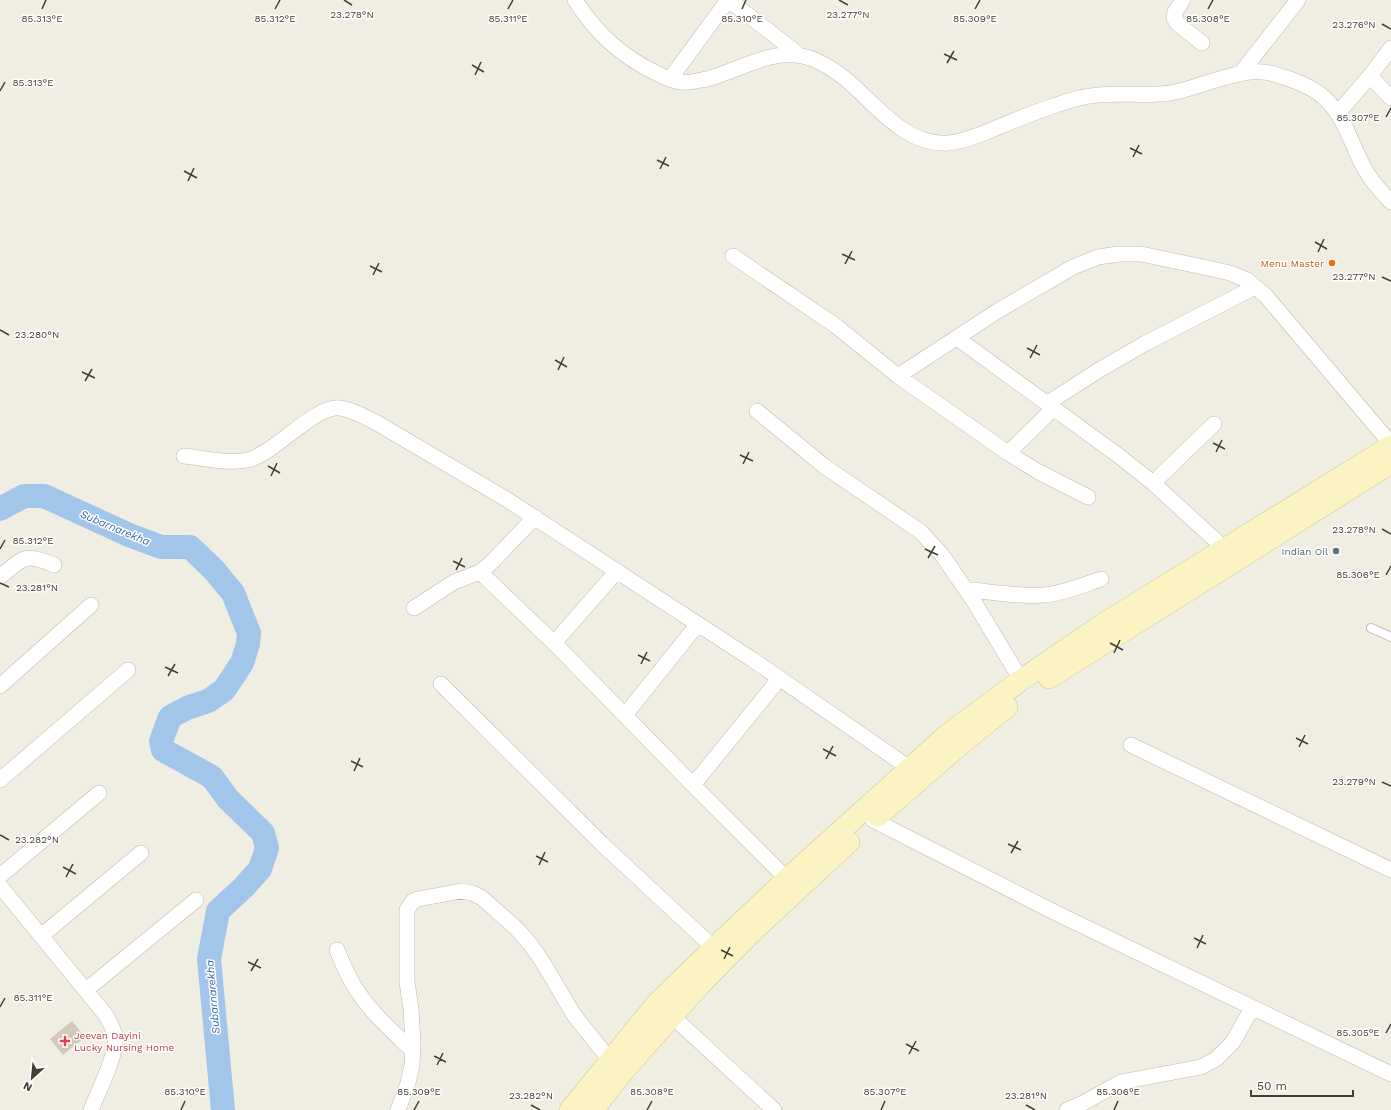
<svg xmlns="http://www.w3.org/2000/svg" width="1391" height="1110" viewBox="0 0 1391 1110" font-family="'Work Sans',sans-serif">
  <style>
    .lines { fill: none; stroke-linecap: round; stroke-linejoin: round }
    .river { stroke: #a2c5ea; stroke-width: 24 }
    .building { fill: #d1cab9 }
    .lane-casing { stroke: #beb9a9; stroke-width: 10 }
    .street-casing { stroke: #beb9a9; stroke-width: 16 }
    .secondary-casing { stroke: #cec595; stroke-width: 22 }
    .lane { stroke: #fff; stroke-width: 8 }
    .street { stroke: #fff; stroke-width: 15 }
    .secondary { stroke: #fbf3c2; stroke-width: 21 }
    .ticks { fill: none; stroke: #413e34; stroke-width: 1.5 }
    .food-dot { fill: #e8710a; stroke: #fff; stroke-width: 1.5 }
    .service-dot { fill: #5c6f8a; stroke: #fff; stroke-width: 1.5 }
    .health-dot { fill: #e0444e; stroke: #fff; stroke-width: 1.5 }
    .labels { text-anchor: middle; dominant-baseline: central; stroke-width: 3; stroke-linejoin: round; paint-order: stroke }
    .food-label { font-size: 10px; fill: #c56008; stroke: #fff; text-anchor: end }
    .service-label { font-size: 10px; fill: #4e5e75; stroke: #fff; text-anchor: end }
    .health-label { font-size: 10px; fill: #be3a42; stroke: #fff; text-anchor: start }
    .water-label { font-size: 11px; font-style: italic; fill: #3569a5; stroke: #fff }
    .ticks-label { font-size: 10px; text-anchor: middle; fill: #413e34; stroke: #fff; stroke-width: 3; stroke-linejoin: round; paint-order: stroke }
  </style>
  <rect width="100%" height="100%" fill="#f0eee3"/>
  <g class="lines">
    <path class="river" d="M0,509L24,496H44L129,535L161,547H190L214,570L233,593L249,633L248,644L242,663L224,690L208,701L187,708L170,717L161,741L163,750L212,777L228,799L263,833L267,848L260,869L244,887L218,911L209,959L223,1110"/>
  </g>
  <path class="building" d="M72,1021L85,1037L63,1055L50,1039Z"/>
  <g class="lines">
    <g class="lane-casing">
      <path id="lane" d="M1371,628L1391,637"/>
    </g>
    <g class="street-casing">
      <path id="street" d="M575,0C596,33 621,56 656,73C664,77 674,82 683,82C690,83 700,80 707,79C744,69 778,43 817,61C828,66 840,74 849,82C877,106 906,146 948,143C962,142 976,136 989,131C1011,122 1034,112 1056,105C1070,100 1084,96 1098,95C1126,92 1152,98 1180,91C1209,84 1248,64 1277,75C1291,79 1305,84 1317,92C1342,109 1349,138 1362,164C1369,178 1380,191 1391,202
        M729,0L798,54
        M1183,0L1175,12L1174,18L1178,24L1202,43
        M1240,74L1298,0
        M1370,76L1391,98
        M670,79L728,0
        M1338,113L1370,76L1391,48
        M733,256L836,326L898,376L1008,453L1037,471L1088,497
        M957,338L1119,456L1153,483L1225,549L1229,557
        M898,376L996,312L1073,267L1098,257L1119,254H1141L1203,267L1230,273L1247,280L1266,296L1391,444
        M1048,403L1099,370L1146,343L1255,287
        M757,411L824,466L921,532L942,555L973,600L1021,680
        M1008,453L1054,408
        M184,456C204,458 233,465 251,459C277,451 315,405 340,408C354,410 365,417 377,423L506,499L753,660L918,774
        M1153,483L1214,424
        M480,572L554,643L693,785L794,886
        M0,577C23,558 24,552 54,565
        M965,589C992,592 1019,597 1045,595C1064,593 1083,585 1101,579
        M414,608L454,582L480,572L491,563L535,517
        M554,643L617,571
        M441,684L602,844L714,948
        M0,686L91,605
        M625,715L698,624
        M1131,745L1391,870
        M0,780L128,670
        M693,785L780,678
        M873,820L1056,913L1391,1074
        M0,876L99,793
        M0,886L105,1014C109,1021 114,1028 115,1037C117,1055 98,1092 91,1110
        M41,936L141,853
        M337,950C342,962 347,974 353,984C368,1010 392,1031 413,1051
        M86,990L196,900
        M672,1016L774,1110
        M398,1110L408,1083L412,1065L413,1044L411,1009L407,982V910L413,901L418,899L461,891L472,893L482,898L516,928L530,944L542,961L574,1015L610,1060
        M1067,1110L1083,1103L1121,1082L1201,1067L1216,1059L1233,1042L1252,1008"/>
    </g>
    <g class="secondary-casing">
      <path id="secondary" d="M1049,678L1391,463
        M878,816L961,744L1007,707
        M570,1110L657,1003L714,948L787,879L947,735L1021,680L1103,624L1391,446
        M593,1110L621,1074L698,987L752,932L849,842"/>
    </g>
    <use href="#lane" class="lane"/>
    <use href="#street" class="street"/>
    <use href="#secondary" class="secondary"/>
  </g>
  <path class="ticks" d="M344,0L352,5M839,0L848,5M42,9L46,0M275,9L280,0M508,9L513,0M742,9L746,0M975,9L980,0M1208,9L1213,0M1382,24L1391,29M944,54L957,60M947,63L954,51M472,65L484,72M475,75L481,62M0,91L5,82M1386,117L1391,108M1130,148L1142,154M1133,157L1139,145M657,160L669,166M660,169L666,157M184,171L197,178M188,181L194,168M1315,242L1327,249M1318,252L1324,239M842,254L855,260M845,264L852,251M370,266L382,272M373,275L379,263M1382,277L1391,281M0,330L9,335M1027,348L1040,355M1030,358L1037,345M555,360L567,367M558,370L564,357M82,372L95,378M85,381L92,369M1213,443L1225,449M1216,452L1222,440M740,455L753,461M743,464L749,452M268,466L280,473M271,476L277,463M1382,529L1391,534M0,549L5,540M925,549L938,555M928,558L935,546M453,561L465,567M456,570L462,558M1386,575L1391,566M0,583L9,587M1110,643L1123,650M1114,653L1120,640M638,655L650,661M641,664L647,652M165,667L178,673M168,676L175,664M1296,738L1308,744M1299,747L1305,735M823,749L836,756M826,759L833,746M351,761L363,767M354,771L360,758M1382,782L1391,786M0,835L9,840M1008,844L1021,850M1011,853L1018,841M536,856L548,862M539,865L545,852M63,867L76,874M66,877L73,864M1194,938L1206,944M1197,948L1203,935M721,950L733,956M724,959L730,947M248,962L261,968M251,971L258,959M0,1007L5,998M1386,1033L1391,1024M906,1044L919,1051M909,1054L916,1041M434,1056L446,1062M437,1065L443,1053M531,1105L540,1110M1026,1105L1035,1110M181,1110L185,1101M414,1110L419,1101M647,1110L652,1101M881,1110L885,1101M1114,1110L1118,1101"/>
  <circle class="food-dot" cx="1332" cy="263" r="4"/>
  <circle class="service-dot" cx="1336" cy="551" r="4"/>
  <path class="health-dot" d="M63 1035h4v4h4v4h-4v4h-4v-4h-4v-4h4z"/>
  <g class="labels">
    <g class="food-label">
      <text x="1324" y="263">Menu Master</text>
    </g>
    <g class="service-label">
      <text x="1328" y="551">Indian Oil</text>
    </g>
    <g class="health-label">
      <text x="74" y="1035">Jeevan Dayini<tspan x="74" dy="12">Lucky Nursing Home</tspan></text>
    </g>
    <g class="water-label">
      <text transform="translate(115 528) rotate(23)">Subarnarekha</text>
      <text transform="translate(213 997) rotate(-95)">Subarnarekha</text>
    </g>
  </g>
  <g class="ticks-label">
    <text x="352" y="18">23.278°N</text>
    <text x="848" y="18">23.277°N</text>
    <text x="42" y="22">85.313°E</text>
    <text x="275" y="22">85.312°E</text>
    <text x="508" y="22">85.311°E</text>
    <text x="742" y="22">85.310°E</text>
    <text x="975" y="22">85.309°E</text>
    <text x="1208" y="22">85.308°E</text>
    <text x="1354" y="28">23.276°N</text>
    <text x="33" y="86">85.313°E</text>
    <text x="1358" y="121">85.307°E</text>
    <text x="1354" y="280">23.277°N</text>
    <text x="37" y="338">23.280°N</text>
    <text x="1354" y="533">23.278°N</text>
    <text x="33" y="544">85.312°E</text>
    <text x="1358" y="578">85.306°E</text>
    <text x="37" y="591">23.281°N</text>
    <text x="1354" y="785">23.279°N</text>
    <text x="37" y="843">23.282°N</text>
    <text x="33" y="1001">85.311°E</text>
    <text x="1358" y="1036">85.305°E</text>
    <text x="185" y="1095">85.310°E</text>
    <text x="419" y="1095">85.309°E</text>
    <text x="652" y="1095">85.308°E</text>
    <text x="885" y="1095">85.307°E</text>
    <text x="1118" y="1095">85.306°E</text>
    <text x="531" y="1099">23.282°N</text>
    <text x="1026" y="1099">23.281°N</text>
  </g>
  <g transform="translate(32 1078) rotate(207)" stroke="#ffffff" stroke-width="3" paint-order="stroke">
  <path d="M0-3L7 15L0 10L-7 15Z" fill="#413e34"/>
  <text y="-6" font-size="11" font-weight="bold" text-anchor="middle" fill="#413e34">N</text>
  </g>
  <path d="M1251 1090v6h102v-6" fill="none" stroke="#413e34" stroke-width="2"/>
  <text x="1257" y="1090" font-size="12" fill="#413e34" stroke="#ffffff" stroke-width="3" paint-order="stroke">50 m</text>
</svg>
